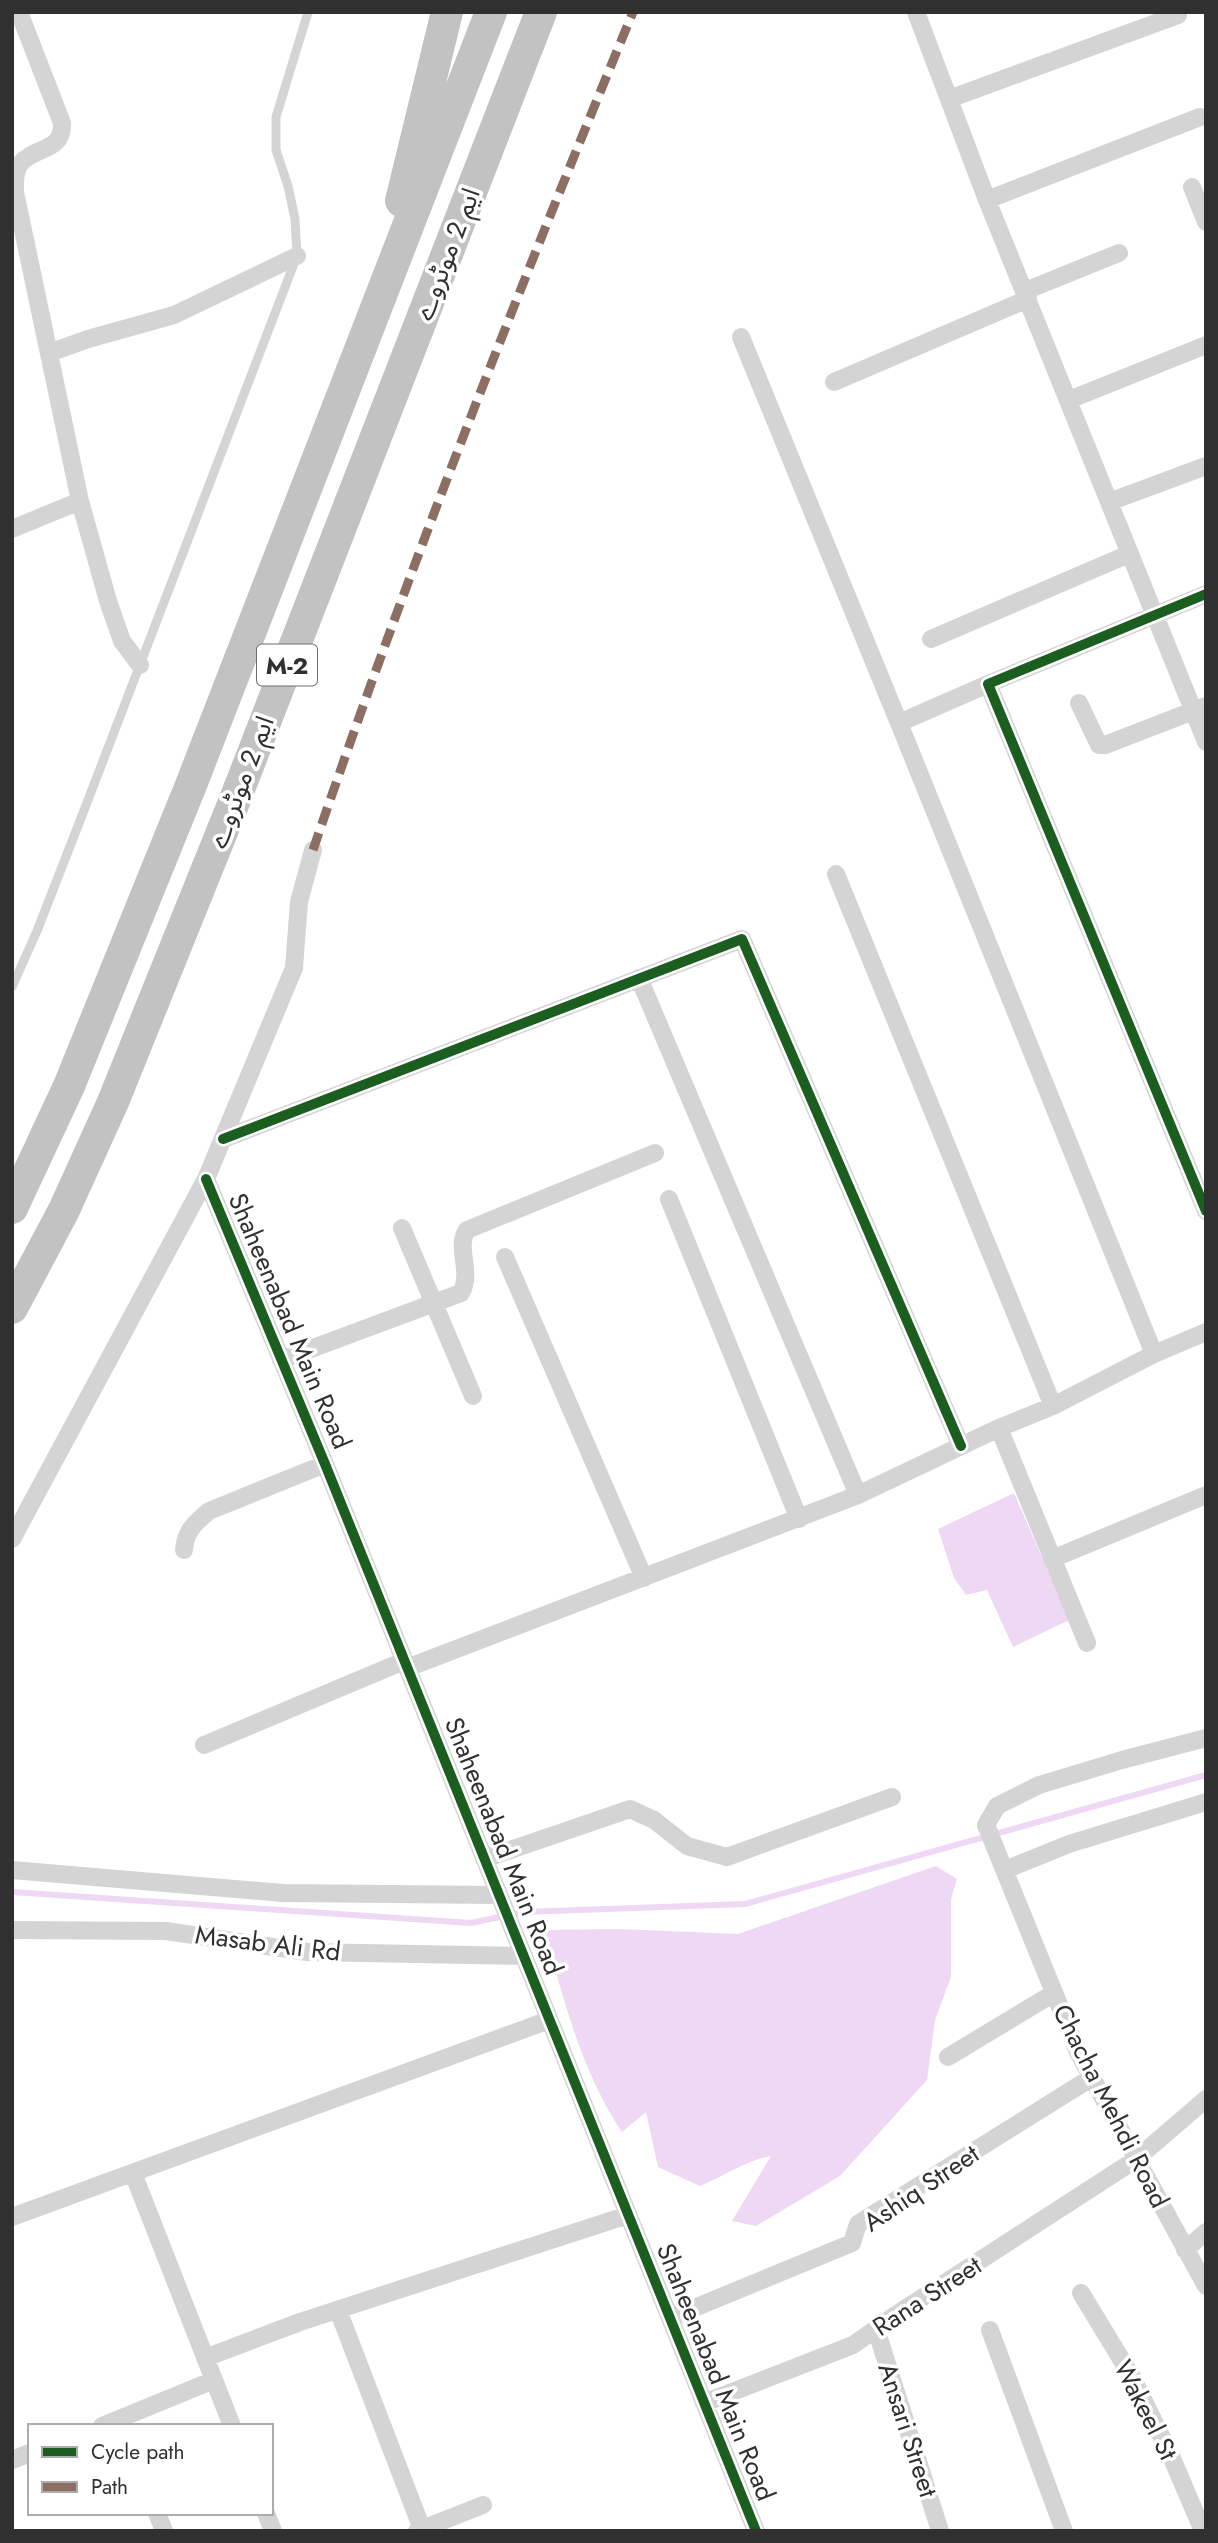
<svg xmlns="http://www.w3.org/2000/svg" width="1218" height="2543" viewBox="0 0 1218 2543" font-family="Jost,'Noto Sans Arabic',sans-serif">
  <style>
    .water { fill: #eed8f4 }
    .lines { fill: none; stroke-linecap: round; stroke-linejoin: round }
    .stream { stroke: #eed8f4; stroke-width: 6 }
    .service { stroke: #d4d4d4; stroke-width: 9 }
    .minor { stroke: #d4d4d4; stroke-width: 18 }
    .motorway { stroke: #c2c2c2; stroke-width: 32 }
    .quiet { stroke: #8d6e63; stroke-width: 9; stroke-dasharray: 18 9; stroke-linecap: butt }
    .cycleway-casing { stroke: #fff; stroke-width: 15 }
    .cycleway { stroke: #1b5e20; stroke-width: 10 }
    .labels { text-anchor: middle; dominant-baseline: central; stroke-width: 7; stroke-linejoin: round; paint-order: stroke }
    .shield { fill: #fff; stroke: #6e6e6e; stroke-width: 2 }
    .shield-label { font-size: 24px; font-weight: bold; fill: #303030 }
    .street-label { font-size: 26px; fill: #303030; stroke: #fff }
  </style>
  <rect width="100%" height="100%" fill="#fff"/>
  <path class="water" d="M1014,1493L1069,1620L1013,1647L987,1590L966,1595L954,1578L938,1529Z
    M936,1866L957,1879L951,1899V1977L935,2020L927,2080L840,2176L756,2226L732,2221L771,2156C745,2161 725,2176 700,2186L658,2167L646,2112L622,2132C581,2071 564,2000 544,1930L618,1929L738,1934Z"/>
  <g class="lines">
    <path class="stream" d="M12,1892L471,1923L524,1912L745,1904L1206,1775"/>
    <path class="service" d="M12,987L37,931L83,813L297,256L295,219L288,186L276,150V117L308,12"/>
    <path class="minor" d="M19,12L62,123C63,153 34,146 20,164C14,172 15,182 15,192L80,501L108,601L122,641L140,665
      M916,12L987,200L1206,742
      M949,99L1178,15
      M1192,187L1206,222
      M987,200L1200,117
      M1025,291L1119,253
      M741,337L899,723
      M49,353L88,339L174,315L297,256
      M834,382L1028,299
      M1069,400L1206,345
      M1109,502L1206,466
      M12,529L80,501
      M1206,594L988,684L1206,1211
      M931,639L1129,554
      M988,684L899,723L1154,1354
      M1079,703L1099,745H1105L1206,706
      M836,874L1053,1406
      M639,978L858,1495
      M223,1139L742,939L961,1446
      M206,1179L325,1464L756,2531
      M669,1199L799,1519
      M402,1228L473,1396
      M505,1257L644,1578
      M281,1360L461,1293C473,1272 455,1247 467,1230L655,1153
      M999,1428L1087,1643
      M12,1539L206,1179L294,968L299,902L313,850
      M184,1550C185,1531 195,1523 209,1511L325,1464
      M1052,1559L1206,1495
      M407,1668L858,1495L999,1428L1053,1406L1154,1354L1206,1332
      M1206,1738L1122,1760L1039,1785L997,1806L986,1825L1079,2054L1206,2286
      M204,1745L404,1661
      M484,1859L630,1809L654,1820L687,1846L727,1857L892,1797
      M12,1870L283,1893L498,1895
      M1005,1870L1069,1844L1206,1802
      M12,1930L166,1931L307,1952L524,1956
      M948,2057L1054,1993
      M133,2173L232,2426
      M12,2217L549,2020
      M1185,2250L1206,2232
      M1081,2293L1132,2377L1171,2456L1203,2531
      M338,2310L422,2529
      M670,2318L852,2243L858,2224L1091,2078
      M876,2329L940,2531
      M990,2330L1064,2531
      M205,2358L300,2322L628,2215
      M704,2403L853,2345L894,2316L1135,2160L1206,2099
      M102,2426L214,2380
      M12,2460L30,2453
      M157,2513L164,2531
      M266,2513L273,2531
      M417,2531L483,2505"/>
    <path class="motorway" d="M401,201L447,12
      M12,1208L69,1086L191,785L491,12
      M12,1308L64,1210L113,1102L234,802L541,12"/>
    <path class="quiet" d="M313,850C409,567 519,289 633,12"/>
    <g class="cycleway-casing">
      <path id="cycleway" d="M1206,594L988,684L1206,1211
        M223,1139L742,939L961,1446
        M206,1179L325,1464L756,2531"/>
    </g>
    <use href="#cycleway" class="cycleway"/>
  </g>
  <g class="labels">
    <rect class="shield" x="257" y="644.5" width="60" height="41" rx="5"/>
    <g class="shield-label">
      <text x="287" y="665">M-2</text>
    </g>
    <g class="street-label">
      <text transform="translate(447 254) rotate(-69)">ایم 2 موٹروے</text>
      <text transform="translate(241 782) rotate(-69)">ایم 2 موٹروے</text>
      <text transform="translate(290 1321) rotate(67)">Shaheenabad Main Road</text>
      <text transform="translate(504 1846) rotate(68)">Shaheenabad Main Road</text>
      <text transform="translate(268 1943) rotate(7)">Masab Ali Rd</text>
      <text transform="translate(1111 2106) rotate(63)">Chacha Mehdi Road</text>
      <text transform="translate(921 2188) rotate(-34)">Ashiq Street</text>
      <text transform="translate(927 2296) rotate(-33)">Rana Street</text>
      <text transform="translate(716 2372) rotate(68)">Shaheenabad Main Road</text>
      <text transform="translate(1146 2410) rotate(63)">Wakeel St</text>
      <text transform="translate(908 2430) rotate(72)">Ansari Street</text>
    </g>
  </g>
  <rect width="1218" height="2543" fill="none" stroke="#303030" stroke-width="28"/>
  <rect x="28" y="2424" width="245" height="91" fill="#ffffff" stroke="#acacac" stroke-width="2"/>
  <rect x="42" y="2447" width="35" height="10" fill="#1b5e20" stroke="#acacac" stroke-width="2"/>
  <text x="91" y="2459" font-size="21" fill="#303030">Cycle path</text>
  <rect x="42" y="2482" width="35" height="10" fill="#8d6e63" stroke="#acacac" stroke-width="2"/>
  <text x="91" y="2494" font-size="21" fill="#303030">Path</text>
</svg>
